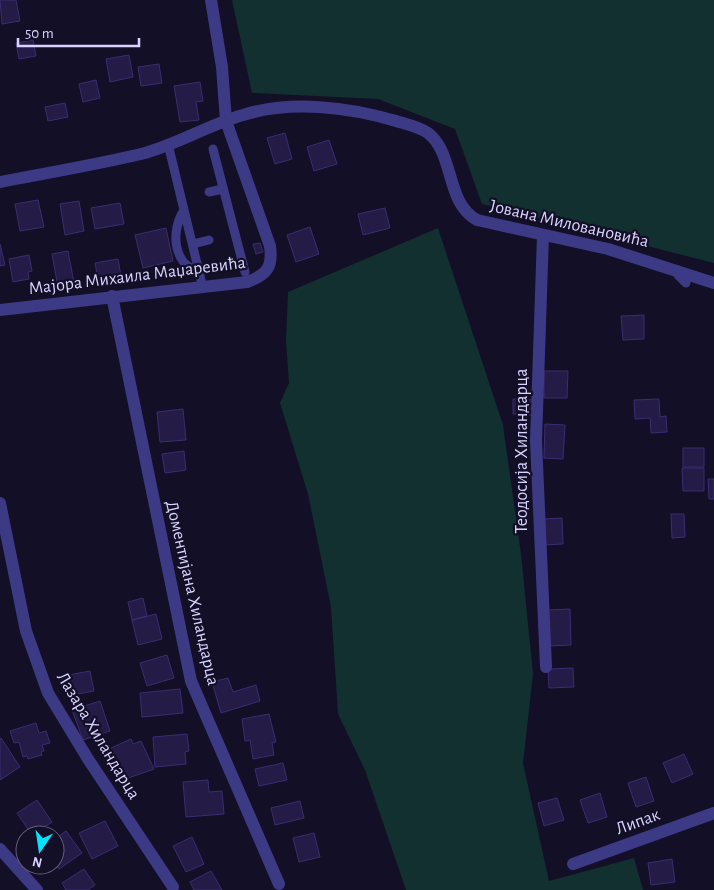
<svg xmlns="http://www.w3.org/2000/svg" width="714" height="890" viewBox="0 0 714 890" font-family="'Alegreya Sans',sans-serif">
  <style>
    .green { fill: #12302f }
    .building { fill: #241b47; stroke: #3b2d73 }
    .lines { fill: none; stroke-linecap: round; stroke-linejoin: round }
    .service { stroke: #3d3a85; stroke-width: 9 }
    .minor { stroke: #3d3a85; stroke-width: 12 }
    .labels { text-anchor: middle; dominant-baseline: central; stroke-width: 4.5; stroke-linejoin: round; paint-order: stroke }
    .street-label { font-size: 18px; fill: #d9d4ff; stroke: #130f26 }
  </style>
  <rect width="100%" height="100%" fill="#130f26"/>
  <path class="green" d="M232,0H714V263L482,204L455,129L378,99L252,93Z
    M438,228L503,425L521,554L533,674L523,763L549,881L634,858L643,890H406L365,770L338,714L331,607L308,494L280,403L289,383L286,341L288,292Z"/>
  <path class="building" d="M0,0H16L20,21L2,24Z
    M33,40L36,56L19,59L16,43Z
    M129,55L133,77L110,82L106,59Z
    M159,64L162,83L141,86L138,67Z
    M96,80L100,98L83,102L79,84Z
    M200,82L203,101L196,102L199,120L180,122L174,86Z
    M65,103L68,117L48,121L45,107Z
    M285,133L292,159L275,164L267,138Z
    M329,140L337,164L314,171L307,147Z
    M38,200L44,227L20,231L15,204Z
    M79,201L84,231L65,235L60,204Z
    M120,203L124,224L95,229L91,208Z
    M385,208L390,228L363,235L358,214Z
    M310,227L319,254L296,262L287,235Z
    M166,228L173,261L143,268L135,235Z
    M260,243L263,252L256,254L253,244Z
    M0,244L5,265L0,266Z
    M68,251L74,283L58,287L52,254Z
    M29,255L32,271L28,272L29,279L13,282L9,259Z
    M118,259L122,281L99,285L95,263Z
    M644,315V339L623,340L621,316Z
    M544,371H568L567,398H544Z
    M513,399L533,400L532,415L513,414Z
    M659,399L660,417L666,416L667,432L651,433L650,418L635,419L634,400Z
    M183,409L186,440L160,442L157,412Z
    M545,424L565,425L563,459L544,458Z
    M683,448H704V467H683Z
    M184,451L186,470L165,473L162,454Z
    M682,468H704V491H683Z
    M708,479H714V499H709Z
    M671,514H684L685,537L672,538Z
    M562,518L563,544L543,545L542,519Z
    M143,598L147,616L132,620L128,602Z
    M570,609L571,645L549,646L548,610Z
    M156,614L162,639L138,645L132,620Z
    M167,655L174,678L147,686L140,663Z
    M573,668L574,687L549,688L548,669Z
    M90,671L94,691L67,696L63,676Z
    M228,678L233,692L256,685L260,701L221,713L212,682Z
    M180,689L183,713L142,717L140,693Z
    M100,701L110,731L83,740L72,710Z
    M269,714L276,742L272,743L274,755L253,759L250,740L245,741L242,719Z
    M36,723L39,733L46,731L50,743L42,745L44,751L41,752L42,755L28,759L27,756L23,757L19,742L14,743L10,731Z
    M187,734L189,751L185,752L186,764L155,767L153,737Z
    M1,738L20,767L0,780V739Z
    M131,739L133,744L141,741L154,769L120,781L109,755L111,754L109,749Z
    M684,754L693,774L672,783L663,763Z
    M283,763L287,780L259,786L255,769Z
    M646,777L654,801L636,807L628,783Z
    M208,780L209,792L222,791L224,814L186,817L183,782Z
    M600,793L607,817L588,823L580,800Z
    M557,798L564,820L544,826L538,803Z
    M37,800L52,822L32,835L17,813Z
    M300,801L304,818L275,825L271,808Z
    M105,821L118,846L92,859L79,833Z
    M66,831L82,853L59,869L55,863V839Z
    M314,833L320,857L299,862L293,838Z
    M192,837L204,864L186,872L173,846Z
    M672,859L675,882L651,885L648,863Z
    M84,869L95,885L88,890H66L62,883Z
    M211,871L222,890H194L190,882Z"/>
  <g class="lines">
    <path class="service" d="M168,144L201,280
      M213,149L245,272
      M209,192L223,189
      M184,210C171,229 172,265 199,271
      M193,244L209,240
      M678,270V275L686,283"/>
    <path class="minor" d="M0,182C47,173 94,165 141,154C176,145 208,125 243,115C291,100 348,107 396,121C406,124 419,127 428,133C455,154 445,202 477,220L608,249L714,283
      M543,235L536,441L546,667
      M112,296L191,681L279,884
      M0,310L247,282C267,275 273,267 270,246L226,121L222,67L211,0
      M0,503L26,631L48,693L88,759L173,887
      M0,849L37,890
      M573,864L714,813"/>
  </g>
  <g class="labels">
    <g class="street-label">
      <text transform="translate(569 224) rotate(13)">Јована Миловановића</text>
      <text transform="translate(137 276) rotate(-7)">Мајора Михаила Маџаревића</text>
      <text transform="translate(522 451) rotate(-90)">Теодосија Хиландарца</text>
      <text transform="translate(192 593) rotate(77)">Доментијана Хиландарца</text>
      <text transform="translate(98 736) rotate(59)">Лазара Хиландарца</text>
      <text transform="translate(638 822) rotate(-20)">Липак</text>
    </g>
  </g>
  <g transform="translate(40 850) rotate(193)"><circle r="24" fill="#130f26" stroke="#625e7d"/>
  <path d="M0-4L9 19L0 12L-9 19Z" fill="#00e5ff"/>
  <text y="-8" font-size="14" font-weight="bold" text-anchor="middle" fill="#d9d4ff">N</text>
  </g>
  <path d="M18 38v8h121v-8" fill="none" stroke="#d9d4ff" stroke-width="2.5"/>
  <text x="25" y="38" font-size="15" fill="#d9d4ff" stroke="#130f26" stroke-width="4" paint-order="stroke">50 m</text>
</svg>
